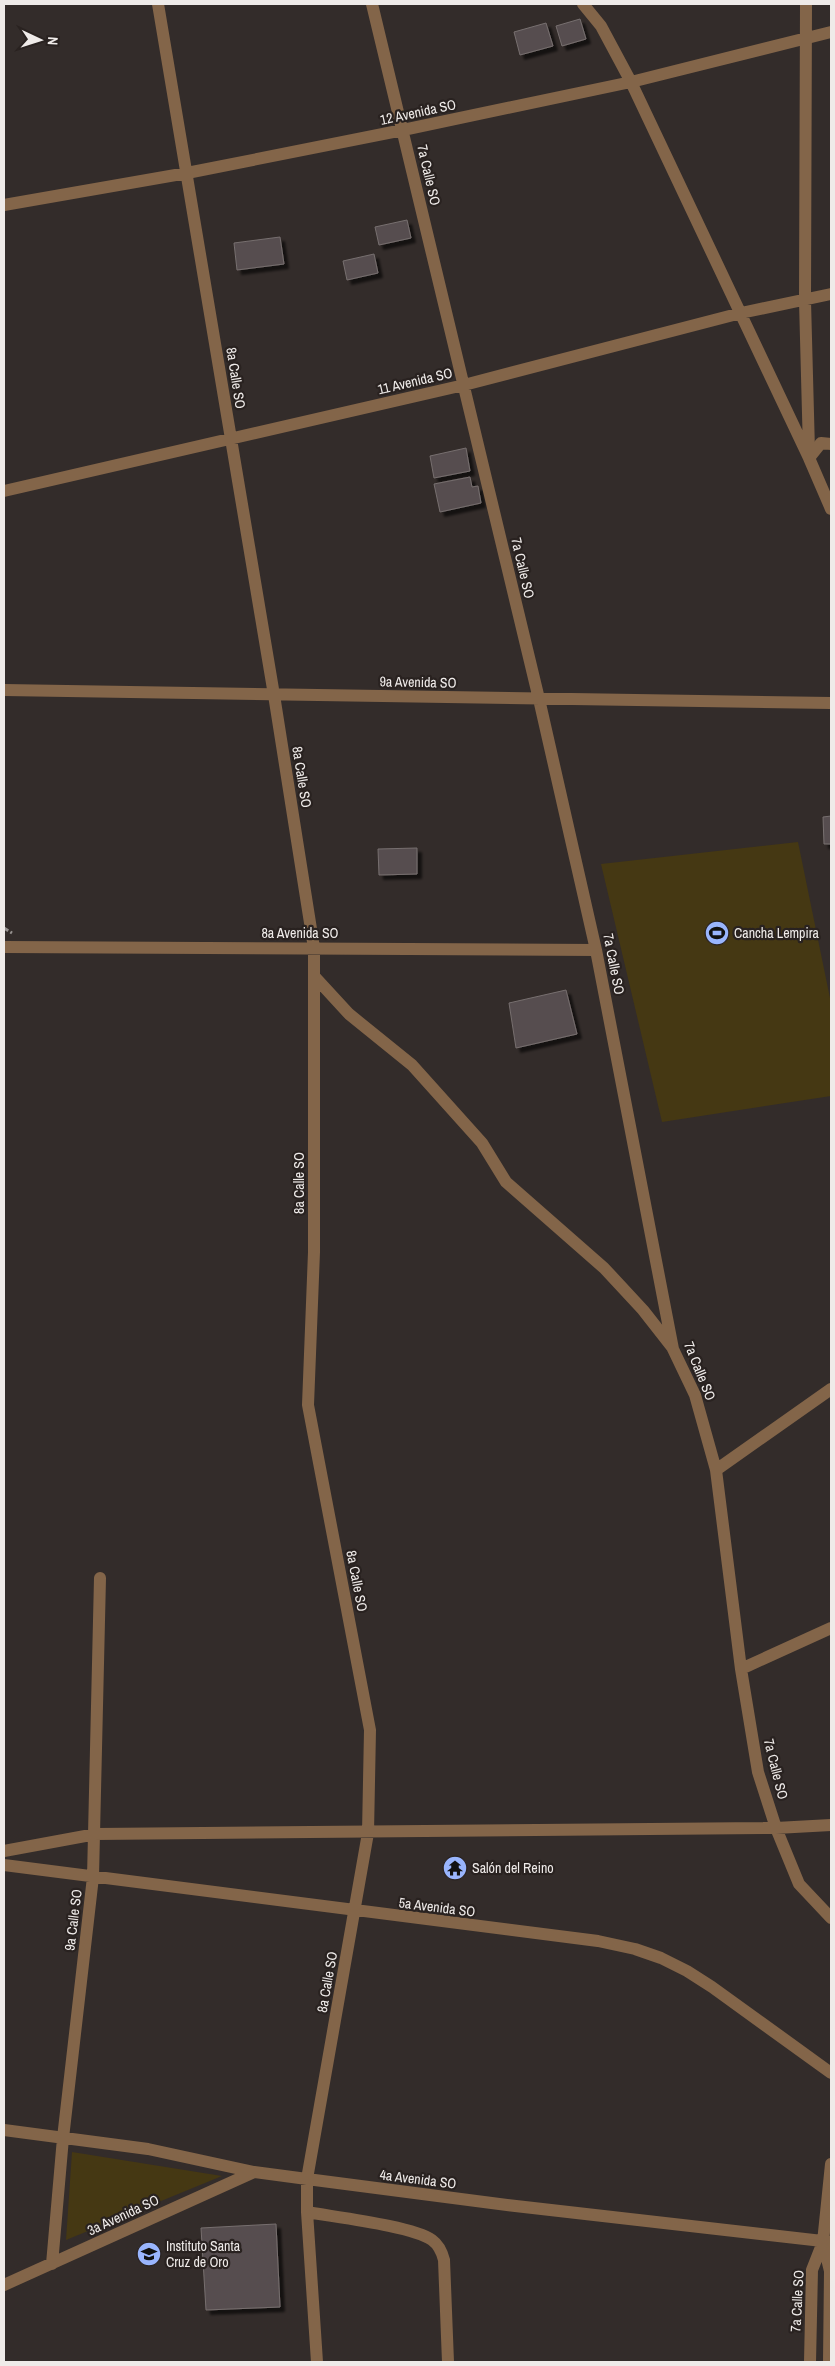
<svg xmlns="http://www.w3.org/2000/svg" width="835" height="2366" viewBox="0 0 835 2366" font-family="'Archivo Narrow',sans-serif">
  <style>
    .green { fill: #453813 }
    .building { fill: #564e4f; stroke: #776f6f; filter: url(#shadow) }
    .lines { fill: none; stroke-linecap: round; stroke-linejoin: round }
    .path { stroke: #96918f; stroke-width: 3; stroke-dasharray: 5 2.5; stroke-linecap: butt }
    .minor { stroke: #836549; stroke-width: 12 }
    .labels { text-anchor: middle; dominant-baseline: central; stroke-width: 4.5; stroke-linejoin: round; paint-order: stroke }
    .street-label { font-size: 14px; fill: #efebe9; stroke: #292220 }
    .poi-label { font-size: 14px; fill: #efebe9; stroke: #292220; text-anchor: start }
  </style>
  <defs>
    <filter id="shadow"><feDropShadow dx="4.5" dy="4.5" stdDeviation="1" flood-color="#0009"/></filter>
  </defs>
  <rect width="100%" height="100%" fill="#332c2a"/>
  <path class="green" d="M798,842L831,1003V1096L662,1122L601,864Z
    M72,2152L222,2176L66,2240Z"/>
  <path class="building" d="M580,19L586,39L562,46L556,26Z
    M546,23L553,46L520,55L514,32Z
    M407,220L411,238L379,245L375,227Z
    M280,237L284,264L237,270L234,243Z
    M374,254L378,273L347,280L343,261Z
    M466,448L470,471L434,478L430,456Z
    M470,477L472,487L478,486L481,503L440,512L434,484Z
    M831,816V844H824L823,817Z
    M417,848V874L379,875L378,849Z
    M566,990L577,1034L516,1048L509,1003Z
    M276,2224L280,2307L206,2310L201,2228Z"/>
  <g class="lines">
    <path class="path" d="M4,928L12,933"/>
    <path class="minor" d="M158,4L274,695L314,948V1252L308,1405L370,1730L368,1833L307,2179V2212L317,2362
      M372,4L539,699L596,950L673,1349L695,1395L716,1470L741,1669L758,1772L776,1828L799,1884L831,1918
      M583,4L601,26L631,82L809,458L831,509
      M806,4L805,301L809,451
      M4,205L187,173L403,130L631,82L831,32
      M809,458L821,443L831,444
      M4,491L464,385L741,313L831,294
      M4,690L831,703
      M4,947L596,950
      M314,976L349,1014L412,1065L482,1143L506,1182L604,1268L643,1310L672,1347
      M716,1470L831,1389
      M741,1669L831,1628
      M4,1851L96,1834L776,1828L831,1825
      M4,1865L598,1941L635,1949L661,1958L687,1971L712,1987L831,2073
      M4,2130L148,2149L254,2172L307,2179L507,2205L831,2242
      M307,2212C334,2217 413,2226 432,2240C439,2245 442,2252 444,2260L448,2362
      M823,2242L830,2271L829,2362
      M52,2264L63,2138L93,1877L100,1578
      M4,2285L254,2172
      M810,2362L812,2270L823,2242L831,2164"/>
  </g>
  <defs>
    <g id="stadium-disc" transform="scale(1.25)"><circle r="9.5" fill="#99b5fd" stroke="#292220"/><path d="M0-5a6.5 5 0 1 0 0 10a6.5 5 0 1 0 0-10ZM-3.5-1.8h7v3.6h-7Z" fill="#111"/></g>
    <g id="temple-disc" transform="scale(1.25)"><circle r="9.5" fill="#99b5fd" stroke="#292220"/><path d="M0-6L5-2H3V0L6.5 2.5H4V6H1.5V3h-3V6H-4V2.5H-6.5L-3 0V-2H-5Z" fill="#111"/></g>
    <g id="school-disc" transform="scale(1.25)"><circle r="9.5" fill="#99b5fd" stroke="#292220"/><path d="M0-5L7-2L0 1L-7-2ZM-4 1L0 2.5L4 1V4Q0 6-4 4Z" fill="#111"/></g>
  </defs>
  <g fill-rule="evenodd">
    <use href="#stadium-disc" x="717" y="933"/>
    <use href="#temple-disc" x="455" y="1868"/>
    <use href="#school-disc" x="149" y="2254"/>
  </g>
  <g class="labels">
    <g class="street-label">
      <text transform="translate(418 112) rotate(-12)">12 Avenida SO</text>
      <text transform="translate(429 175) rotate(77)">7a Calle SO</text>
      <text transform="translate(236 378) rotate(81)">8a Calle SO</text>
      <text transform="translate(415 381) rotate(-13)">11 Avenida SO</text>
      <text transform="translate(523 568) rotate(77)">7a Calle SO</text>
      <text transform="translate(418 682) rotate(1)">9a Avenida SO</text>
      <text transform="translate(302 777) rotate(81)">8a Calle SO</text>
      <text x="300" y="933">8a Avenida SO</text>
      <text transform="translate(614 964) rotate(79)">7a Calle SO</text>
      <text transform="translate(299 1183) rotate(-90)">8a Calle SO</text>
      <text transform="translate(700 1371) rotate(68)">7a Calle SO</text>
      <text transform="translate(357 1581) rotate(79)">8a Calle SO</text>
      <text transform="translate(776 1769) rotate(76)">7a Calle SO</text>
      <text transform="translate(437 1907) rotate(7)">5a Avenida SO</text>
      <text transform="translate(73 1920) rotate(-83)">9a Calle SO</text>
      <text transform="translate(327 1982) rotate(-80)">8a Calle SO</text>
      <text transform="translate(418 2179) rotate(7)">4a Avenida SO</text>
      <text transform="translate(123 2215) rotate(-25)">3a Avenida SO</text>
      <text transform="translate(797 2301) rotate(-87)">7a Calle SO</text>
    </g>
    <g class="poi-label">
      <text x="734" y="933">Cancha Lempira</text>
      <text x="472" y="1868">Salón del Reino</text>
      <text x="166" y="2246">Instituto Santa<tspan x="166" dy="16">Cruz de Oro</tspan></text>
    </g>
  </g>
  <rect width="835" height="2366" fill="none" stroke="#efebe9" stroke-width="10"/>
  <g transform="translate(40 40) rotate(94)" stroke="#292220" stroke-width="4" paint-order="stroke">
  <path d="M0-4L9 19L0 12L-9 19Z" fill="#efebe9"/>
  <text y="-8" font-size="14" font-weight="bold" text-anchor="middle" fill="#efebe9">N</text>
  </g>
</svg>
